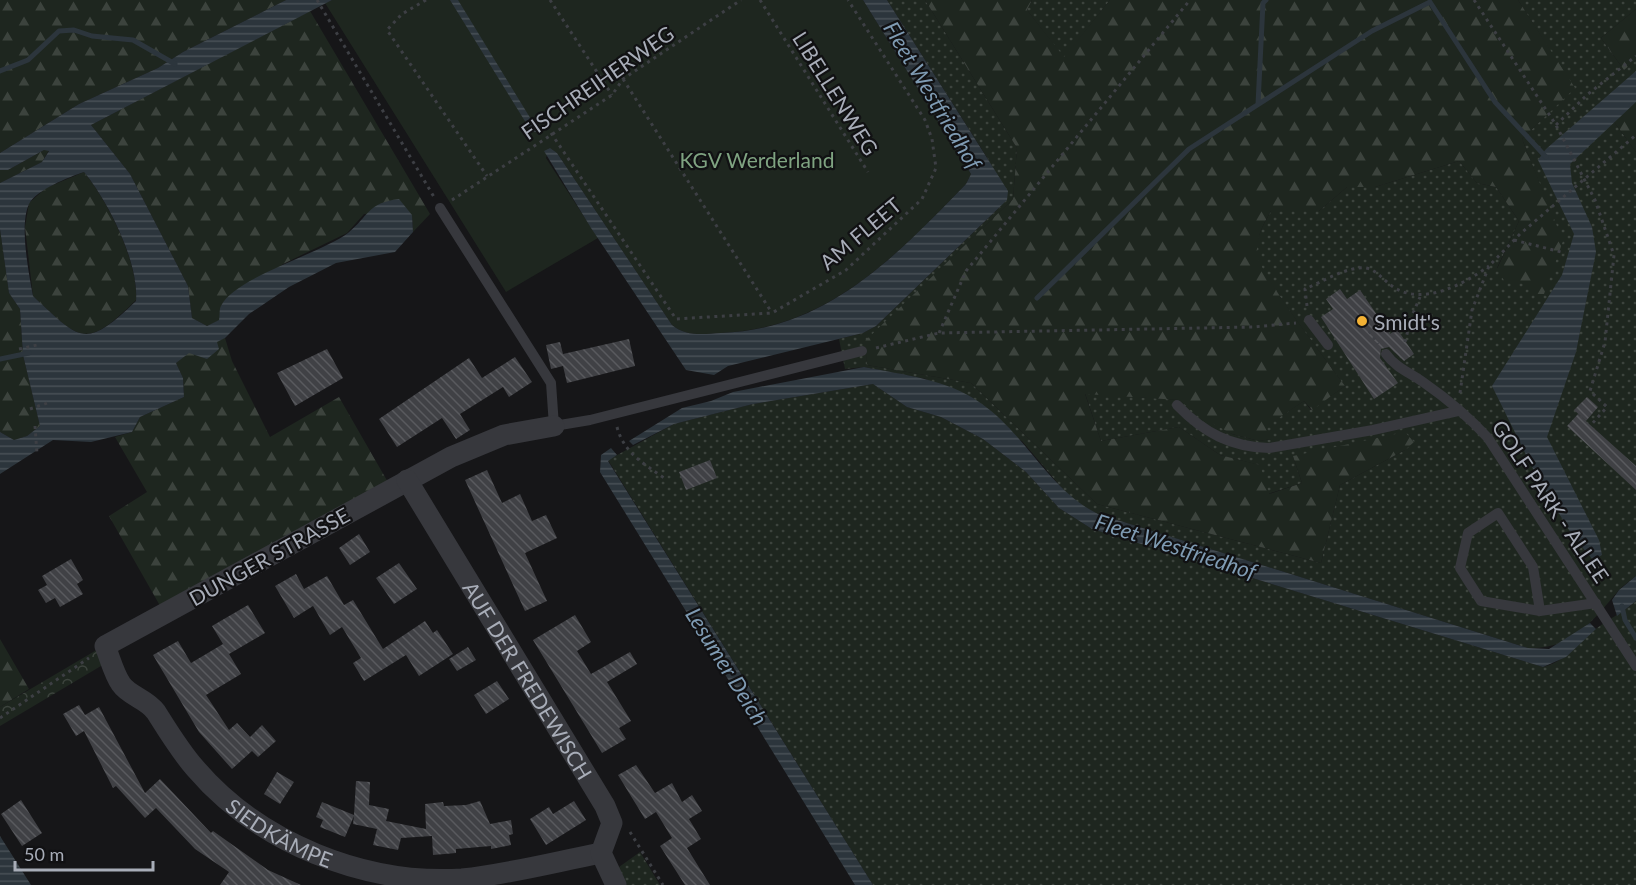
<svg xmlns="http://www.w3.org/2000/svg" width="1636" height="885" viewBox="0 0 1636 885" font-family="Lato,sans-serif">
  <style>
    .grass { fill: url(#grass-dots) }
    .forest { fill: url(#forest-firs) }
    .park { fill: url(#park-crowns) }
    .garden { fill: #1e261f }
    .water { fill: url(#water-rules); fill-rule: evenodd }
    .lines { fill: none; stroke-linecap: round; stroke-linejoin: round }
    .stream { stroke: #2c353c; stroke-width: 5 }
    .building { fill: url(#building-back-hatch) }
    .path { stroke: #3d3f44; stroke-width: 3; stroke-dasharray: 3 4.5; stroke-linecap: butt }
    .lane { stroke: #37383d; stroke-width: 10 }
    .street { stroke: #37383d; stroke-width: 21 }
    .poi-dot { fill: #f2b134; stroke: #111113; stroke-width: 2 }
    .labels { text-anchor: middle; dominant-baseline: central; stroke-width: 4.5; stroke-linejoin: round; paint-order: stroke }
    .street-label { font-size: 21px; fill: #a8adb8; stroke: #111113 }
    .park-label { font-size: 21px; fill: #7fa381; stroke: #111113 }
    .poi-label { font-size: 21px; fill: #a8adb8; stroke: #111113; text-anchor: start }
    .water-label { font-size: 22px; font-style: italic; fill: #7f9bb3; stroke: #111113 }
  </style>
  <defs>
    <pattern id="grass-dots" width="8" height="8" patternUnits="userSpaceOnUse" patternTransform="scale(1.5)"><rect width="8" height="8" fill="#1e261f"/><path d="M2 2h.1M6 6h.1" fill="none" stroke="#3c433d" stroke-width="1.8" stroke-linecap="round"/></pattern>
    <pattern id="forest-firs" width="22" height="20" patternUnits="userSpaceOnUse" patternTransform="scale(1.5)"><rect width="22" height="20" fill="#1e261f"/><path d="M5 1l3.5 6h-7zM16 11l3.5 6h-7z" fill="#3c433d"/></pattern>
    <pattern id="park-crowns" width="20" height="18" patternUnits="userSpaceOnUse" patternTransform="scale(1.5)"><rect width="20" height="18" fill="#1e261f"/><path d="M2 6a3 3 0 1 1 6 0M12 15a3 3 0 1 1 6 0" fill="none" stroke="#3c433d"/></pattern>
    <pattern id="water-rules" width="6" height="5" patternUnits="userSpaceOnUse" patternTransform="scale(1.5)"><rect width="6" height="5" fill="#2c353c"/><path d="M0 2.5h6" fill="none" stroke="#485056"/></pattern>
    <pattern id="building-back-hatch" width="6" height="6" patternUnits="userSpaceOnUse" patternTransform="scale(1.5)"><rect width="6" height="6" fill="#404145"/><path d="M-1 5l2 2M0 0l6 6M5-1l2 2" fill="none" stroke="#595a5e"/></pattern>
  </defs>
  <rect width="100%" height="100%" fill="#161618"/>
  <path class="grass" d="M887,0H925L1017,148L1013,199L866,341L867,365L971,383L1097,504L1321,563L1340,485L1405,450L1293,456L1302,483L1268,494L1259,465L1220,455L1179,427L1101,441L1085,393L1179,400L1232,434L1259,441L1271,439L1264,427L1304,401L1311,410L1345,386C1330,365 1257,271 1256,254C1256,237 1263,225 1271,211H1319L1347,187H1375L1459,161L1477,183L1496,187L1519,221L1497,268L1562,241L1522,139L1574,88L1518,0H1636V9L1601,38L1624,70L1636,60V93L1609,115L1636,152V576C1630,581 1623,585 1618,591C1593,621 1571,650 1528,648L1098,514L1082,506L1067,494L1022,441L926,379L864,367L845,369L839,339L863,333L876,326L1001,206L988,159Z
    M1032,0H1110L1064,58L1027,10Z
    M873,384L907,407L941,417L983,439L1026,472L1059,508L1092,529L1543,667C1568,661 1578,642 1597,628C1610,618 1624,612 1636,601V885H873L608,460L674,424L753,404Z
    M640,852L660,885H622L619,867Z"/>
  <path class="forest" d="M0,0H286L183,52L158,68L79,104L0,153Z
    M925,0H1032L1027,10L1064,57L1110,0H1518L1575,88L1522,139L1563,241L1544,294H1532L1523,282H1505L1497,269L1519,221L1496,187L1477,183L1459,161L1375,187H1347L1319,211H1271C1263,225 1256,237 1257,254C1258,272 1330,365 1345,386L1312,410L1304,401L1265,427L1272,439L1259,441L1232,434L1199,416L1179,400L1085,394L1101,441L1179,427L1220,455L1260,465L1269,494L1302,483L1293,456L1405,432L1414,442L1405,450L1340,485L1321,563L1097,504L971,383L867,365L865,341L1013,199L1017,148Z
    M1636,9V60L1624,70L1601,38Z
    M310,11L430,214L413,232L412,215L364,214L347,233L283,264L220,320L207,326L192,318L188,286L130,174L91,125Z
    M1636,93V152L1609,115Z
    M44,150H49L42,162L0,183V170H8Z
    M84,172C108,202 138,261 136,300C85,350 81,341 33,296L25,227L29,203L46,188Z
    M0,229L9,293L20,309L23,355L40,426L27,436L14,440L0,432Z
    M225,338L232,361L270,437L339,397L389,484L163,611L109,516L147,492L115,437L132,432L140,417L184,397L183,378L176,363L189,352Z
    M0,639L29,689L0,707Z"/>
  <path class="park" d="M100,648L106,663L0,726V707Z"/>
  <path class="garden" d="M332,0H863L971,174L966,184C897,255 828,329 721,333C704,334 686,337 672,325L557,153L549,148L546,158L598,238L506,292L325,3Z"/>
  <path class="water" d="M286,0H332L91,125L130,174L188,286L192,318L207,326L219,320C220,316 219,309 221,306C235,277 322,253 348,233C369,216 367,203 399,199L412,215L413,232L395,252L336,263L289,287L249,314L225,338L217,342L219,349L207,359L189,353L176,363L183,378L184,397L140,417L132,432L91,442L53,440L0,474V432L14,440L27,436L40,426L23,355L20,309L9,293L0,229V183L42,162L49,151L44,150L8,170H0V153L79,104L158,68L183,52ZM84,172C108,201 139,262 136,301C85,350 81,341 33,296C29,274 19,225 29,204C36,190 69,177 84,172Z
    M450,0H458L537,129L536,132L531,131Z
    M863,0H887L1008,191L1007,200L876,326L863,333L728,366L714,375L686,370L591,228L544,151L550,148L557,153L672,325C686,337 704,334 721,333C827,330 897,255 966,184L971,174Z
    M1636,71V102L1570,164L1572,183L1592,227L1596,252L1576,352L1547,437L1599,540L1602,555L1593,560L1572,535L1537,477L1492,386L1562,275L1574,234L1538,160L1546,149Z
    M864,367C904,375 948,379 982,404C1026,435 1049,490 1098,514L1528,648L1549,649L1590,623L1596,629L1566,657L1543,667L1092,529L1059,508L1026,472L983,439L941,417L907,407L873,384L753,404L674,424L633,445L629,441L682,408L711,401L733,392Z
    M611,448L617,455L608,461L873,885H855L600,472L601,455Z
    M1636,576V601L1617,616L1612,600L1619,590Z
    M0,836L31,885H0Z"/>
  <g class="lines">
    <path class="stream" d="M0,71L28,60L59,31L74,30L92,36L133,40L175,64
      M1258,104L1263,3L1266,0
      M1037,298L1189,149L1372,31L1430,2L1495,102L1546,157
      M0,359L29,353
      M1622,606L1625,620L1636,638"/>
  </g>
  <path class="building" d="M1340,289L1347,299L1360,290L1390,334L1397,329L1414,354L1404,361L1389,347L1381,349L1380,358L1398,383L1374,399L1321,317L1333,309L1326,299Z
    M629,339L635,366L567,383L563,366L551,369L546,345L560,342L563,354Z
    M327,349L343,378L295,406L277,373Z
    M515,357L532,382L509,397L503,387L460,414L470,430L456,439L442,418L397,447L379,419L469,358L482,378Z
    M1587,397L1598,407L1586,421L1574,410Z
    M1578,414L1636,466V490L1567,426Z
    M710,460L717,478L686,490L679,472Z
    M487,470L502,503L520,494L532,521L546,515L557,538L525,553L547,601L525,611L465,480Z
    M359,534L370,552L350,565L339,548Z
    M71,559L83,580L77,584L83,594L60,607L55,598L46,603L38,590L47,585L42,576Z
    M399,563L417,589L394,604L376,578Z
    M296,574L304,589L327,576L344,605L353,600L383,649L425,621L433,633L437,630L453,654L419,676L406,655L364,681L353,663L361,658L342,627L330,635L313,606L294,618L275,586Z
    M248,605L265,633L229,654L241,674L206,695L229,730L237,723L250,737L262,725L276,741L258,757L252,751L232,769L199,732L153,655L178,641L191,663L223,644L212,626Z
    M575,615L591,642L577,651L591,674L630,652L637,664L607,682L631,721L619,728L626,739L602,753L533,640Z
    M468,647L476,660L457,671L449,659Z
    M497,681L509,699L486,714L474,695Z
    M79,705L85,715L99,707L145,793L160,779L211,833L213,831L268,870L301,885H220L229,872L195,849L156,808L145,818L116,786L113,788L84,731L76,736L63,714Z
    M636,765L655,793L672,783L682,802L692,795L702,811L689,819L701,839L687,848L710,885H685L660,846L672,838L656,812L645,819L618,775Z
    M277,772L294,782L280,804L264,794Z
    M356,781L370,782L369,805L389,809L386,821L426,829L425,804L443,802L444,806L466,805L480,801L490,824L511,820L513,834L509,835L511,845L491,849V846L456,849V853L433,855L432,836L401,838L398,850L373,845L377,829L353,824L354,816L345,837L320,827L323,820L316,817L322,802L354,815Z
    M21,800L42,833L22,846L1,814Z
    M574,801L586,820L546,845L530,819L549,807L553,814Z"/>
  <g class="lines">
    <path class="path" d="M317,0L434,197
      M426,0L402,14L387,30L487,176
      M550,0L612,95
      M760,0L868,172
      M1474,0L1556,125L1595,200L1614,255L1605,342L1590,391L1607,407L1591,425
      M623,79L772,313
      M1556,125L1588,94L1636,56
      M551,133L676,319L772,313L846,270L922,199L936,168L932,139L925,120L848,0
      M452,200L612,95L623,79L741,0
      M1514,240L1565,253
      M1307,306L1305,289C1322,282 1347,266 1366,268C1377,270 1383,280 1392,286C1421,307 1463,285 1489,266
      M1369,331L1378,344
      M939,333L966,271L1190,0
      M1405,342L1411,318L1420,297
      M876,348L939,333L1253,327L1296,323
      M19,349L37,345
      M1460,393L1472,310L1489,266L1520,234L1636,135
      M30,409L50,402
      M35,426L37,454
      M617,427C624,453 643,463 664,478
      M0,718L89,658
      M630,832L663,885"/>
    <path class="lane" d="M440,208L551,383L554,426L590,420L862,351
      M1309,320L1328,345
      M1386,354C1395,367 1410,373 1423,382C1446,398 1469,417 1488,438L1636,666
      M1177,405C1204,433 1231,447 1269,448L1373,430L1458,411
      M1540,611L1533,567L1498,513L1468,533L1460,568L1481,601L1540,611L1596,603"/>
    <g class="street">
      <path id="s1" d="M554,426L504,435L451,457L105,646C110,658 114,674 121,684C129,696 147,699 156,712C168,731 180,751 195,768C259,843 364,885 462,879C509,874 555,862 601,853"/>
      <path id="s2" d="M407,480L605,806L612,823L601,853L616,885"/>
    </g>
  </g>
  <circle class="poi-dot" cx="1362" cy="321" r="6"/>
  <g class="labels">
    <g class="street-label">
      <text transform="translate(597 82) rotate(-35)">FISCHREIHERWEG</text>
      <text transform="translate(836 93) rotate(58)">LIBELLENWEG</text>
      <text transform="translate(860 233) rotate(-40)">AM FLEET</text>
      <text transform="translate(1551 501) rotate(56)">GOLF PARK - ALLEE</text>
      <text transform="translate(269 556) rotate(-29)">DUNGER STRASSE</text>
      <text stroke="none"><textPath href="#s2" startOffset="234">AUF DER FREDEWISCH</textPath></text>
      <text stroke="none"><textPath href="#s1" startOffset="765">SIEDKÄMPE</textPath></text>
    </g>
    <g class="park-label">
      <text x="757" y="159">KGV Werderland</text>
    </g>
    <g class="poi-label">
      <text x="1374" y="321">Smidt's</text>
    </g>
    <g class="water-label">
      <text transform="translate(933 95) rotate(59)">Fleet Westfriedhof</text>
      <text transform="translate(1176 546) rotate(18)">Fleet Westfriedhof</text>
      <text transform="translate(727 666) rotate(58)">Lesumer Deich</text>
    </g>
  </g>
  <path d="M15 861v9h138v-9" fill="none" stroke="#a8adb8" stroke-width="3"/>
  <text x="24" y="861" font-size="18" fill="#a8adb8" stroke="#111113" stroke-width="4.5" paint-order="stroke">50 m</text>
</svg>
